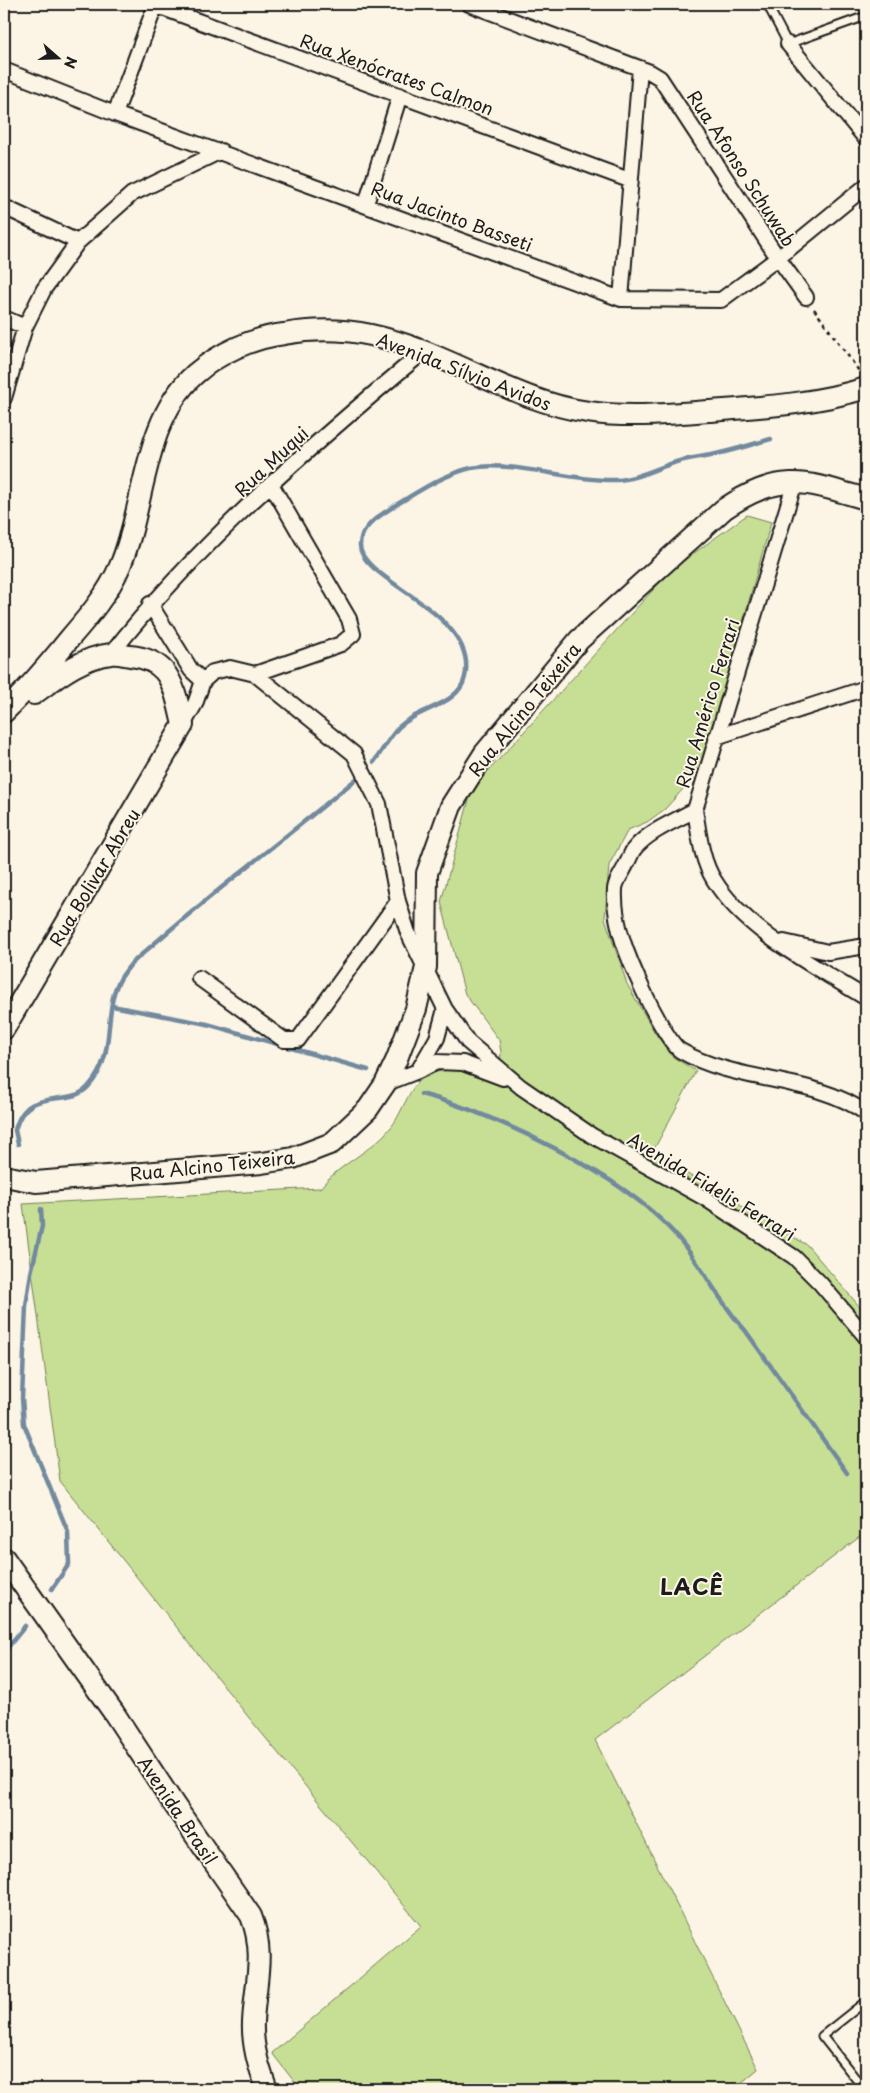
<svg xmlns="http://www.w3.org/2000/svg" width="870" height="2093" viewBox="0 0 870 2093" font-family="'Playpen Sans',sans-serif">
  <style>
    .green { fill: #c7df95; stroke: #727e58 }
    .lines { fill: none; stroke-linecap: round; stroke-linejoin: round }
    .stream { stroke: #72899e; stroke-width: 4.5 }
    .lane-casing { stroke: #1c1c1c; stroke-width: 11 }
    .street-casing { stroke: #1c1c1c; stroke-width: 18 }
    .secondary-casing { stroke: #1c1c1c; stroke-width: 24 }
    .path { stroke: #1c1c1c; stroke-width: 2.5; stroke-dasharray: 4 4; stroke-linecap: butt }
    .lane { stroke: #fcf5e5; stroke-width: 7 }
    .street { stroke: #fcf5e5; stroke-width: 14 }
    .secondary { stroke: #fcf5e5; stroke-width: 20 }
    .labels { text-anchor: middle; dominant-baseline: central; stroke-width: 4; stroke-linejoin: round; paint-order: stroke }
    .street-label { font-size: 18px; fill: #1c1c1c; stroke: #fcf5e5 }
    .district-label { font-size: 22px; font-weight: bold; letter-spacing: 1px; fill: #1c1c1c; stroke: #fcf5e5 }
  </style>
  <rect width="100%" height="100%" fill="#fcf5e5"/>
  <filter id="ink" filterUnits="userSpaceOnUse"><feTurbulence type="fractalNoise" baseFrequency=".02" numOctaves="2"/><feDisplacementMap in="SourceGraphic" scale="10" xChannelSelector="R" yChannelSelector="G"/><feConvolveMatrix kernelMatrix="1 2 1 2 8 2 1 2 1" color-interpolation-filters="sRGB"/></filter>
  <g filter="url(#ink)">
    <path class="green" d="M747,515L771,522L702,768L665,809L647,822L628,830L609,865L605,918L627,984L655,1033L673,1057L696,1071L652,1153L807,1245L866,1314V1532L595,1740L758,2069L734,2089H300L272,2053L421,1926L250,1719L60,1481L23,1204L320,1188C340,1163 372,1152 392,1126C402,1113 411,1083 425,1076C446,1065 477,1073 500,1065L501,1052L499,1040L465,994L441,902L472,789L672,569Z"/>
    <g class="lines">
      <path class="stream" d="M374,762C382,751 389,738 398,728C417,708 459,706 465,677C480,613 358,580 360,545C360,526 382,514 396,505C419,491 445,474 471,468C512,460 573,482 618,480C637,479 657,468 676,462C689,458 703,457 716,454C735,450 753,444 771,439
        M112,1006L207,1024L368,1070
        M421,1094C495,1113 622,1175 673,1232C701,1262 717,1300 745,1330L847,1473
        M18,1144L15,1130C27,1084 68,1109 88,1087C114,1058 105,1028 114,993C117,982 124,973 131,964C203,899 281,842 355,780
        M41,1209L42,1226L31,1273L26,1306L22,1398L24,1424L68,1532L69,1564L52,1589
        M4,1652L25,1626"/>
      <g class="lane-casing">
        <path id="lane" d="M767,4L788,44L866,16
          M864,2089L822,2036L866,2001"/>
      </g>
      <g class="street-casing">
        <path id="street" d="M152,4L629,180
          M469,4L650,72L660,78L778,258L806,297
          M788,44L866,139
          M4,70L115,114L621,299L721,300L778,258L866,186
          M115,114L156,4
          M366,204L400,95
          M4,207L78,242
          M621,299L640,68
          M4,318L25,327
          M4,398L25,327L44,289L78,242L132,194L221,151
          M795,482L695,810C675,821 649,831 634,849C631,853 629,860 626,865C623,872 615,882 615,889C613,924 629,960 643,990C649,1003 670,1045 681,1051C737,1084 813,1075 866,1113
          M150,604L191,670L203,681
          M111,654C200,541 313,444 423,352
          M255,674L354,754L379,804L398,901L408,933L445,1009L437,1038L418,1071L385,1084
          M183,725L195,704L203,681L213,672L230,668L255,674L341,644L353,634L349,619L271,484
          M716,737L866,688
          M695,810C699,833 701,859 714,880C745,931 816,967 866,998
          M784,942L828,952L866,946
          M199,978L284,1040H298L398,901
          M445,1009L468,1042L521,1087L591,1135L706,1199L794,1257L820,1283L866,1337
          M418,1071L437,1062L463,1063L503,1078"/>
      </g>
      <g class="secondary-casing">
        <path id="secondary" d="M4,712C28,689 49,664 70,638C89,616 108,594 120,566C146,505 142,422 195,374C219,353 252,338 284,334C313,329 342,329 371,335C447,351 511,401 588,412C628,418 669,414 709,411C762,407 815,404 866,388
          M4,1029L183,725C179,708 175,684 164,671C155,661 142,657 130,656C124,655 117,653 111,654C82,657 56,678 34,694
          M4,1176L36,1182L262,1163L293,1158L332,1143L368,1109L385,1084L396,1061L416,1009L426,967L427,873L451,806L484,754L579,640L724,509C781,471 805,481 866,499
          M4,1558L114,1713L175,1806L251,1916C266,1954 255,1983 253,2022C252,2044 259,2069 267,2089"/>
      </g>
      <path class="path" d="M814,309L859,371"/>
      <use href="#lane" class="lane"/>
      <use href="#street" class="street"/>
      <use href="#secondary" class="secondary"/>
    </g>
  </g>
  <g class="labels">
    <g class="street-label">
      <text transform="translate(397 74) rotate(20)">Rua Xenócrates Calmon</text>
      <text transform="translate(742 168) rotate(57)">Rua Afonso Schuwab</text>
      <text transform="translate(452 216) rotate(20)">Rua Jacinto Basseti</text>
      <text transform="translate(464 371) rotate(21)">Avenida Sílvio Avidos</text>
      <text transform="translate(271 461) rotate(-43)">Rua Muqui</text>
      <text transform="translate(707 703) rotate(-73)">Rua Américo Ferrari</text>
      <text transform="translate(524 709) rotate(-51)">Rua Alcino Teixeira</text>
      <text transform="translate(94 877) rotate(-59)">Rua Bolivar Abreu</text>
      <text transform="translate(212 1165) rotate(-6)">Rua Alcino Teixeira</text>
      <text transform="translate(712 1186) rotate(31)">Avenida Fidelis Ferrari</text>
      <text transform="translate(178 1810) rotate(56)">Avenida Brasil</text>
    </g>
    <g class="district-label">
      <text x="692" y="1585">LACÊ</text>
    </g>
  </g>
  <rect width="870" height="2093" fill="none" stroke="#fcf5e5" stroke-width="20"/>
  <rect x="10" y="10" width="850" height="2073" fill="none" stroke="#1c1c1c" stroke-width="2" filter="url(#ink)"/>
  <g transform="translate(58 58) rotate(110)" stroke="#fcf5e5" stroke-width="4" paint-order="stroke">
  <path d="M0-4L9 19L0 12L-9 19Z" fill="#1c1c1c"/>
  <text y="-8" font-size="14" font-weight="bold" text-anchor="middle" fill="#1c1c1c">N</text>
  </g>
</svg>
